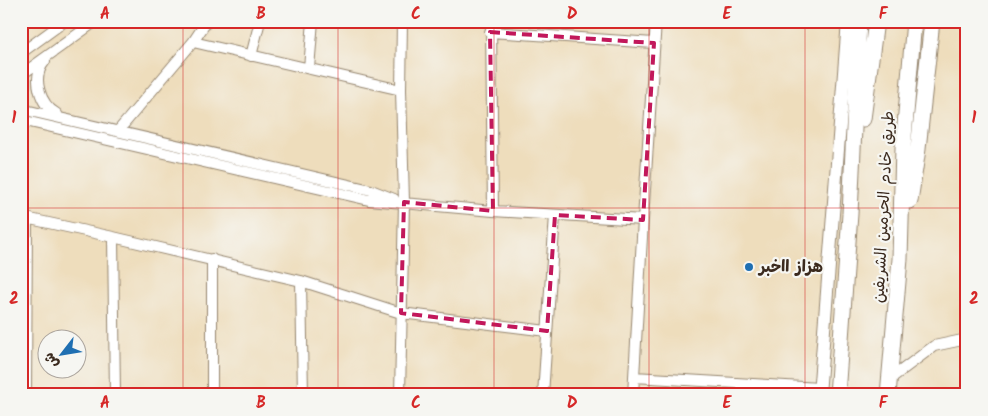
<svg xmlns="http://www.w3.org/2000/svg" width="988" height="416" viewBox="0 0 988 416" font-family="Kalam,'Playpen Sans Arabic',sans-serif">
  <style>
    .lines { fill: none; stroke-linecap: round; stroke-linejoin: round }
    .minor-casing { stroke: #94846d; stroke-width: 12 }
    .major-casing { stroke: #94846d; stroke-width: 14 }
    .highway-casing { stroke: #94846d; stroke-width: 17 }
    .minor { stroke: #fff; stroke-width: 10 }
    .major { stroke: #fff; stroke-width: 12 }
    .highway { stroke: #fff; stroke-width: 15 }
    .marked { fill: none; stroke: #c2185b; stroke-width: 4; stroke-dasharray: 10 6; stroke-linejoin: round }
    .grid { fill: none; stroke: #d62828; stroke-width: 1; stroke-opacity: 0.55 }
    .poi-dot { fill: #1f6fb2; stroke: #f6f6f2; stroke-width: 2 }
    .labels { text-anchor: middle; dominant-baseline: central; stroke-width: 4.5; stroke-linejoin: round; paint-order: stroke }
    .street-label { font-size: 16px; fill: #3b2a1e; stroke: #f6f6f2 }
    .poi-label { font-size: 16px; font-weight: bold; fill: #3b2a1e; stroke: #f6f6f2; text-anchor: start }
    .neatline { fill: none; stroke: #d62828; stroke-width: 2 }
    .grid-label { font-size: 16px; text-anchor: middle; font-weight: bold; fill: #d62828 }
  </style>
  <rect width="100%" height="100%" fill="#f6f6f2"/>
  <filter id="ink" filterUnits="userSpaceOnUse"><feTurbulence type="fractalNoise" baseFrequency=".02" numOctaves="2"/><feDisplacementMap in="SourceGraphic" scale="10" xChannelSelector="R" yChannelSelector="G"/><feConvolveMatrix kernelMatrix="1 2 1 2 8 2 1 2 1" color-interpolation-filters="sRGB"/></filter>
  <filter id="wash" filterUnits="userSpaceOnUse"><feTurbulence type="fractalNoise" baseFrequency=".0096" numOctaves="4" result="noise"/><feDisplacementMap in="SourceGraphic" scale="20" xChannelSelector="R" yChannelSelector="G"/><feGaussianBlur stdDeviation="1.12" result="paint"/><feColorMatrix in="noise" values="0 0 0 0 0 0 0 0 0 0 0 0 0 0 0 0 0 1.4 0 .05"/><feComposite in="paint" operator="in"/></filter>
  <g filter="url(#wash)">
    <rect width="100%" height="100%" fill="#eeddbc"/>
  </g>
  <g filter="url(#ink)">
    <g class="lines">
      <g class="minor-casing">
        <path id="minor" d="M491,21L493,211
          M490,32L654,43
          M193,42L401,90
          M21,53L65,21
          M251,56L260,21
          M45,61C31,77 40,105 57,114
          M309,68L313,21
          M21,75L96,21
          M21,109L371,190L394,199
          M21,120L369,200L493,211L643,220L634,377L820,388
          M118,131L193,42L207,21
          M21,217L113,237L301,281L401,313L547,331
          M643,220L656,21
          M113,237L115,395
          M212,259V395
          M301,281L303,395
          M890,379L934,346L967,339
          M26,395L27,219
          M400,395L404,202L401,90L402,21
          M543,395L555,215
          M633,395L634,377"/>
      </g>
      <g class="major-casing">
        <path id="major" d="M819,395L848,21"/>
      </g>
      <g class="highway-casing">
        <path id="highway" d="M863,119L876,21
          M910,201L918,149L932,21
          M837,395L850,214L859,21
          M888,395L900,259L903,148L914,21"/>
      </g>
      <use href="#minor" class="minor"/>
      <use href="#major" class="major"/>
      <use href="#highway" class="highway"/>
    </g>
  </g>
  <path class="marked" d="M490,32L654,43L643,220L555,215L547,331L401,313L404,202L493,211Z"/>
  <path class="grid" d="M183,21V395M338,21V395M494,21V395M649,21V395M805,21V395M21,208H967"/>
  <circle class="poi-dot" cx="749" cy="267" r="5"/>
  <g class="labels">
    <g class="street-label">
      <text transform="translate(884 207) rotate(-87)">طريق خادم الحرمين الشريفين</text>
    </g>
    <g class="poi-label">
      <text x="759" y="267">هزاز ااخبر</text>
    </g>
  </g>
  <rect width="988" height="416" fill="none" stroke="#f6f6f2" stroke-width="55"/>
  <g transform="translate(62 354) rotate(239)"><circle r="24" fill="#f6f6f2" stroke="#aba49d"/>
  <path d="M0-4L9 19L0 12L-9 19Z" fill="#1f6fb2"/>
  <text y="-8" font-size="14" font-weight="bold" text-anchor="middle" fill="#3b2a1e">ش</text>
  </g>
  <rect x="28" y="28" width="932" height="360" class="neatline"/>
  <g class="grid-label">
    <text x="105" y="19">A</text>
    <text x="261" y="19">B</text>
    <text x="416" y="19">C</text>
    <text x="572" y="19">D</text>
    <text x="727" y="19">E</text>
    <text x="883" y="19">F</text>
    <text x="14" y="123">1</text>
    <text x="974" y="123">1</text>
    <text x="14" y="304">2</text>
    <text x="974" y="304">2</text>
    <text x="105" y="408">A</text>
    <text x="261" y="408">B</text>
    <text x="416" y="408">C</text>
    <text x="572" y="408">D</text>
    <text x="727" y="408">E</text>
    <text x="883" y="408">F</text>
  </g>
</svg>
